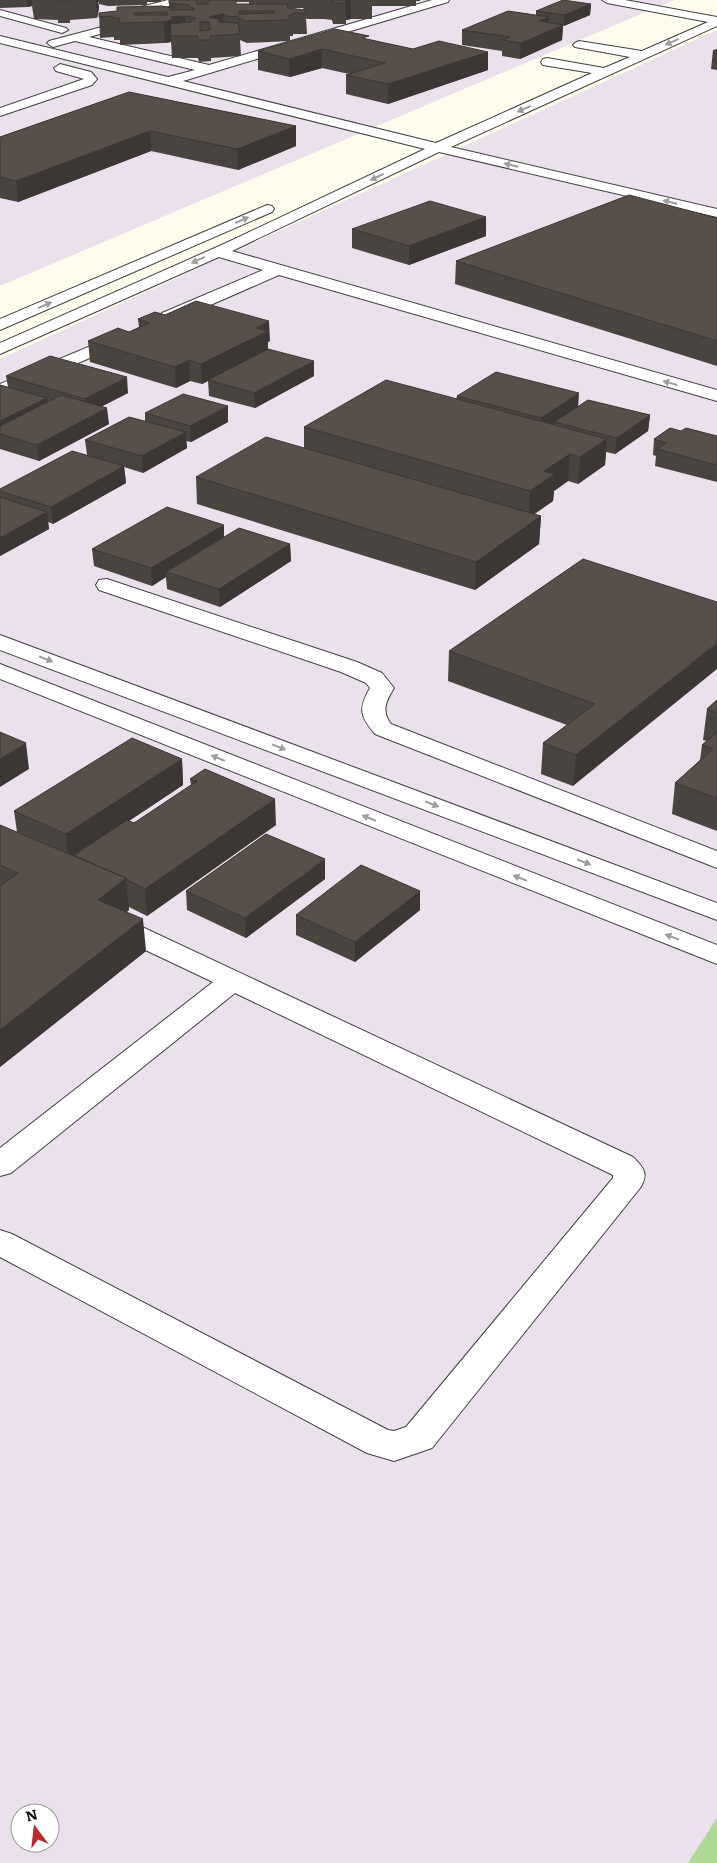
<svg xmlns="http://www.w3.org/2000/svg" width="717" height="1863" viewBox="0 0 717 1863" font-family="Literata,serif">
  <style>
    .industrial { fill: #ebe1ec; fill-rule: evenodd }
    .forest { fill: #b0d997 }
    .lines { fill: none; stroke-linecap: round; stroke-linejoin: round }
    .minor-casing { stroke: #404040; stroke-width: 2 }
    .minor { fill: #fff; fill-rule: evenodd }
    .wall { fill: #4a4440; fill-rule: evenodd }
    .shaded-wall { fill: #3c3734 }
    .building { fill: #564f4a; stroke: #3c3734; fill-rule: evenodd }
    .oneway { fill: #9e9e9e }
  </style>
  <rect width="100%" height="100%" fill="#fffced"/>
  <path class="industrial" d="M0,0H674L0,286Z
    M717,30V1863H0V359ZM20,1813H50V1843H20Z"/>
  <path class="forest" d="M717,1818V1863H688Z"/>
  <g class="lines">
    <g class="minor-casing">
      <path id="minor" d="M168,0H186L185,2L121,18L115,15L117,13Z
        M432,0H449L448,2L183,81L436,143L592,73L543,65L541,62L543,59L547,58L604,68L630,57L575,47L573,45L575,43L579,41L642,51L708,22L607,3L602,0H625L717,17V26L451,147L717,209V217L439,152L232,251L717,390V401L279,275L174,321H162L160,317L162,313L263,270L219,257L0,354V343L226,243L425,149L0,43V36L168,77L195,70L75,41L53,47L47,43L49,41L136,18L140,19L142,21L140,23L89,37L209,65Z
        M0,10L66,28L68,30L62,33L0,16Z
        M60,64L91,72L97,79L92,85L0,116V108L84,79L56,71L54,68Z
        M267,205L272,206L274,209L272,212L0,330V319Z
        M124,332L130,333L132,337L130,341L0,396V384Z
        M107,579L357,662L382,673L394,688C386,701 381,711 391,724L717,851V868L375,734C360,716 358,709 370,688L366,683L341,672L99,590L96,585L99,580Z
        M0,635L717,903V920L0,650Z
        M0,664L717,945V964L0,679Z
        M130,924L140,926L633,1157C644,1168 649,1174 640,1188L432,1448L394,1461L367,1453L0,1257V1230L12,1234L388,1430L394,1431L406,1427L613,1178V1175L235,993L11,1173L0,1176V1148L213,982L120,938L116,932L120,926Z"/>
    </g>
    <use href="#minor" class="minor"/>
  </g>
  <path class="wall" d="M0,0H161V2H147V5L108,6L99,4V2H98L99,8L97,18L70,20V23H58V20L34,19L32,6L28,7L0,8Z
    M169,0H420V1H416V6H372V19H351L346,20V24H333L332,20L324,19H307L306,18L307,34H293V36H290V41L247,43L240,40L241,56L211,58V61L199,62L198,58H172L171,42L165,43L120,45V40H114V37L100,38L99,13L169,7ZM236,2H249V4H236ZM289,8H303L304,10Z
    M591,4L590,15L563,26L562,40L520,59L502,56V51L462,45V30L536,15V11Z
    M369,40L413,49L488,52V70L388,104L346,94V75L349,74L322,68L290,77L258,70V51Z
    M717,49V70L711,69L713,50Z
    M129,92L296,126V146L238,170L151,151L18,202L0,198V137Z
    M486,217V236L409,265L352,248V229Z
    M717,218V366L455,284L456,261Z
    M138,319L270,341L268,342V349L314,376L255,408L209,396L208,381L202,384L190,381L176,388L90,362L88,341L129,332L139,327Z
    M6,376L128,393L101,407L109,424L39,461L0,449V385L8,387Z
    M457,396L578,406L650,415L648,431L615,454L606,452L605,465L578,484L568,481L554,491L553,501L534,514L541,516L539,544L475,590L197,504L196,477L304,448V427L456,399Z
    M145,413L228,422L191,442L186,441L187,448L143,473L124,467L126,483L53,524L48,522L49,529L0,556V489L87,455L85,440L145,421Z
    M681,431L717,436V482L655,466L656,456L653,455L654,439Z
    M224,525V537L290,544L291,561L220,607L167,589L166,577L152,586L94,566L92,549Z
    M717,602L573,786L541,774L543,743L567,725L448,681L449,651Z
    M717,700V831L672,814L675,783L700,760L702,745L707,741L703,740L707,709Z
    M182,759L183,785L129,821L134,823L191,785L190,779L205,769L276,825L147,916L129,907V910L127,912L146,951L0,1067V825L17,832L14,811Z
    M325,879L246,938L187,910L186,891Z
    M420,910L355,962L296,935V915Z"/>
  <path class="shaded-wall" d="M27,0H32V6L28,7Z
    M96,0H98L99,8L97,18Z
    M345,0H351V19L346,20Z
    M591,4L590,15L564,26V15Z
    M172,8L173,17L185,16L186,36H171V42L165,43L164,22Z
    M223,14L224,35L209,17Z
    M549,17L548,32L563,25L562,40L520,59L521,43L539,21Z
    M322,49V68L290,77L289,59Z
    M488,52V70L388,104V84Z
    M296,126V146L238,170L237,149Z
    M150,131L151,151L18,202L16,181Z
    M486,217V236L409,265V246Z
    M269,321L270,341L268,342V352L208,380V381L202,384L201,364L255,328Z
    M189,360L190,381L176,388L175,367Z
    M314,361V376L255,408L254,393Z
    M127,377L128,393L86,414L85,399Z
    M579,393L578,409L554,422V425L540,434L541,418Z
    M47,398L48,414L0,434V421Z
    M228,406V422L191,442L190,426Z
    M107,408L109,424L39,461L37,445Z
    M650,415L648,431L615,454L617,438Z
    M186,432L187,448L143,473L142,456Z
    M607,439L605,465L578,484L580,457Z
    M570,454L568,481L554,491L553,501L529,518L530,491L544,471Z
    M124,466L126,483L53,524L51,507Z
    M47,512L49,529L0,556V538Z
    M541,516L539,544L475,590L476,562Z
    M224,525V542L166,572V577L152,586L151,568Z
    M290,544L291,561L220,607L219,589Z
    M717,643V669L573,786L576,755Z
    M26,743L29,769L0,787V759Z
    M182,759L183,785L76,856L74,855V857L68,861L66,834Z
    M275,799L276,825L147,916L145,889Z
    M325,859V879L246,938L245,918Z
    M126,878L129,910L101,932L98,900Z
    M420,891V910L355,962V942Z
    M143,919L146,951L0,1067V1030Z"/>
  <path class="building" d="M57,0H68V2H56Z
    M169,0H197V4H208V0H236V4H287L288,8L306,10V13H293V15H289L290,20L246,21L238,18V16L229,17L223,14L209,17L218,19L219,22L238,23L240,34L210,36V40H198V36H171L170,24L191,22L196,18L185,16L171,17L174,19L164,22L119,23V18H113V16L99,17V13L117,11V7L162,6L172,8L171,10H191L195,9L190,7L189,5L169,3ZM239,11H274L275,13L239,14ZM167,12V15H134V13ZM200,22H209L210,30L200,31Z
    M332,0H345V3H333Z
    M563,0L591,4L564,15L536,11Z
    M508,11L549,17L539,21L563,25L521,43L502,40L510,37L462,30Z
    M335,29L369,36L362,38L413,49L439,41L488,52L388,84L346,75L385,63L322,49L289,59L258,51Z
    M129,92L296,126L237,149L150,131L16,181L0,177V137Z
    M629,195L717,218V341L456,261Z
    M430,201L486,217L409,246L352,229Z
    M196,301L269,321L255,328L268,331L201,364L189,360L175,367L88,341L118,328L129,332L149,323L138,319L155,312L165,315Z
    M268,349L314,361L254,393L208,380Z
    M50,356L127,377L85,399L6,376Z
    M496,372L579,393L541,418L457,396Z
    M386,380L607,439L580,457L570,454L544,471L555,474L530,491L304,427Z
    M0,385L47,398L0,421Z
    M183,394L228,406L190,426L145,413Z
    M61,395L107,408L37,445L0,434V426Z
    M588,400L650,415L617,438L554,422Z
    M129,417L186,432L142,456L85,440Z
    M670,428L681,431L686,428L717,436V465L656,449L666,443L654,439Z
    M266,437L541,516L476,562L196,477Z
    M72,451L124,466L51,507L0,491V489Z
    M0,497L47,512L0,538Z
    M167,507L224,525L151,568L92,549Z
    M239,528L290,544L219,589L166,572Z
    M583,559L717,602V643L576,755L543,743L595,704L449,651Z
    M717,700V713L707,709Z
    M0,732L26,743L0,759Z
    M717,732V798L675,783L713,749L702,745Z
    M132,738L182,759L66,834L14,811Z
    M205,769L275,799L145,889L127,880L126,878L98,866L74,855L127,820L134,823L197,781L190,779Z
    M0,825L126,878L98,900L143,919L0,1030V886L18,873L0,865Z
    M266,834L325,859L245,918L186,891Z
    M361,865L420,891L355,942L296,915Z"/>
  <defs><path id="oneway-solid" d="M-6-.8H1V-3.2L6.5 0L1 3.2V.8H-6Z" transform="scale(1.25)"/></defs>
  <g class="oneway">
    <use href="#oneway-solid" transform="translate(672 42) rotate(156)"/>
    <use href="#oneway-solid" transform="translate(524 109) rotate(156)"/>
    <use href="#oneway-solid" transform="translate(511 165) rotate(-167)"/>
    <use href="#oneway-solid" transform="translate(377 177) rotate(155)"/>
    <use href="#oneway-solid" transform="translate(670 202) rotate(-167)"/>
    <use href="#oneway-solid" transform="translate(242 220) rotate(-24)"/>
    <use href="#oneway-solid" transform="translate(198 260) rotate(155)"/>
    <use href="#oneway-solid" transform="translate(45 305) rotate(-24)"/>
    <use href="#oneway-solid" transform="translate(670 383) rotate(-164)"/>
    <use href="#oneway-solid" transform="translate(46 659) rotate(21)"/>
    <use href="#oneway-solid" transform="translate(279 747) rotate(21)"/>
    <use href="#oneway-solid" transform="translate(218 758) rotate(-158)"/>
    <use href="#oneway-solid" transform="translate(432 804) rotate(21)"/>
    <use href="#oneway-solid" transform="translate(369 818) rotate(-158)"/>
    <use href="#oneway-solid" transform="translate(584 862) rotate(21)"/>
    <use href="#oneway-solid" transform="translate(520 878) rotate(-158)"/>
    <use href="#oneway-solid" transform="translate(672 937) rotate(-159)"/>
  </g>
  <g transform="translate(35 1828) rotate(345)"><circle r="24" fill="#ffffff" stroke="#9e9e9e"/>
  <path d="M0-4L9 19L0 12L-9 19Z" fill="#bb2a27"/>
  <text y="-8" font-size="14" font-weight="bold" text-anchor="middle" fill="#0d0d0d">N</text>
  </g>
</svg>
